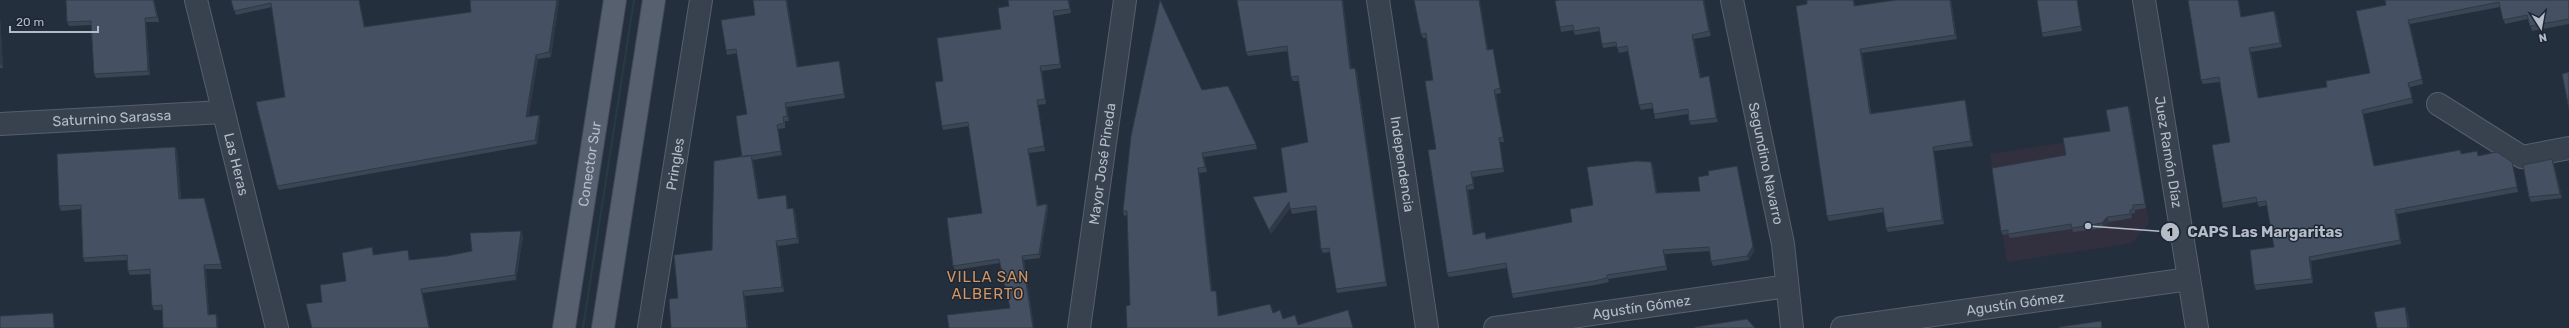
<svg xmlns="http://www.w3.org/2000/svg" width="2569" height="328" viewBox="0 0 2569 328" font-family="Rubik,sans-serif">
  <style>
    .medical { fill: #32303f }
    .green { fill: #263c3f }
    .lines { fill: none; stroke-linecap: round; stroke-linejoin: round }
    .minor-casing { stroke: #565f6c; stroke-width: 24 }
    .primary-casing { stroke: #414a57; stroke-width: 24 }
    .minor { stroke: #38414e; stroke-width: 22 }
    .primary { stroke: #56606e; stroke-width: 22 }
    .wall { fill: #3b4654 }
    .shaded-wall { fill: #303945 }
    .building { fill: #455162; stroke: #303945 }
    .labels { text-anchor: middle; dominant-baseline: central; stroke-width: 3; stroke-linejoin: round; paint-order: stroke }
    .street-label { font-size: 14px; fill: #b4bcc9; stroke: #1d2633 }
    .neighbourhood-label { font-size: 15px; letter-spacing: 1px; fill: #d59563; stroke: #1d2633 }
    .leader { fill: none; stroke: #b4bcc9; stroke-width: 1.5 }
    .callout-dot { fill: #b4bcc9; stroke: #1d2633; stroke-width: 1.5 }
    .mark-label { font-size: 12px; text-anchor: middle; font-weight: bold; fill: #111 }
    .callout-label { font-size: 15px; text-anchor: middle; font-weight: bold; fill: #b4bcc9; stroke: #1d2633; stroke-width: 3; stroke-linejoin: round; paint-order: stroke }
  </style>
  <rect width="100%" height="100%" fill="#242f3e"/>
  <path class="medical" d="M2133,132L2149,223L2132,243L2007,262L1990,154Z"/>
  <path class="green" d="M633,0H635L584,328H582Z"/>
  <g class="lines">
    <g class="minor-casing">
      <g id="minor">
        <path id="s1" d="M196,0L277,328"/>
        <path id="s2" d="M1378,0L1427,328"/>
        <path id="s3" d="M1732,0L1783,244L1792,328"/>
        <path id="s4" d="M2144,0L2197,328"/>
        <path d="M2438,104L2522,157L2569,148"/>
        <path id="s5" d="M0,124L223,112"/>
        <path id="s6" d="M649,328L701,0"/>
        <path id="s7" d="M1079,328L1125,0"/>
        <path id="s8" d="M1495,328L1787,286"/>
        <path id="s9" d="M1842,328L2189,279"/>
      </g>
    </g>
    <g class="primary-casing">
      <g id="primary">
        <path id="s10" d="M564,328L615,0"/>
        <path d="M603,328L654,0"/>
      </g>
    </g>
    <use href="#minor" class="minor"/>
    <use href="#primary" class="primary"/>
  </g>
  <path class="wall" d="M66,0H154L159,22H146L150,75L96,78L94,74L91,25L69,26L67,22Z
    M231,0H359L365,27L559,0L551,57L538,59L528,117L539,115L540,119L537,144L279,190L277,186L285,97L272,7L236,15Z
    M753,0H787L798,67L839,61L840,65L845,98L787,107L789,121H785V128L778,129L782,155L753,160L759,199L787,200L788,209L795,212L799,243L778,246L784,292L745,296L748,328H671L678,298L712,250L742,157L747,114L737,53L727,55L726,50L755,15Z
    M1008,0H1069L1071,13L1054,16L1061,68L1042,71L1046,104L1038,105L1045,151L1029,153L1038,205L1047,204L1048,208L1040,258L1024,260L1034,328L1010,308L1000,263L955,270L953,266L982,213L969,126L943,130L942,126L943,81L1001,29L1009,6Z
    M1237,0H1343L1351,69L1357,72L1387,286L1337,293L1336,289L1330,252L1323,253L1321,249L1317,210L1292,214L1290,208L1271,234L1253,197L1287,192L1308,142L1299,81H1293L1291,77L1288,51L1248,56L1246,52Z
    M1414,0L1494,54L1501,93L1496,94L1504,142H1500L1504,172L1473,177L1474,189L1468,190L1474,235L1487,238L1572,222L1651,162L1653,166L1657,193L1700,191L1738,170L1754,251L1749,260L1713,266L1711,261L1710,251L1665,254L1667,270L1608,279L1609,282L1595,285L1513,298L1512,294L1507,268L1449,277L1447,273L1436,149L1433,80L1426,38H1423L1421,34Z
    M1704,0L1711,36L1694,39L1701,77L1709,76L1710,80L1718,122L1691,125L1689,121L1688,114L1655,119L1653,108L1641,110L1639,105L1628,51L1619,53L1617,46L1603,48L1602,44L1600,31L1575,35L1573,30L1561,32L1560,27Z
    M1807,0H1854L1855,6L1951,0L1957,39L1862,53L1871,113L1966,104L1973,146L1934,151L1944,224L1888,232L1886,228L1884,212L1829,221L1827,216Z
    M2037,0H2077L2082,31L2043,37L2042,33Z
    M2569,0V24L2532,31L2528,19L2505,24L2500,7L2410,24L2423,84L2410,87L2413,103L2363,114L2374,166L2460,150L2462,154L2479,156L2512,162L2513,166L2518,192L2397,214L2401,244L2311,261L2313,283L2256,290L2254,285L2274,247L2267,205L2259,207L2257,202L2223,208L2222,203L2230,142L2220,82L2203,84L2201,80L2242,17L2274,11L2276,15L2282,47L2251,52L2259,98L2327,87L2370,73L2386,5Z
    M0,17L3,68H0Z
    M1202,90L1256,144L1257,149L1204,157L1207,172L1199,173L1212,291L1217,295L1219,316L1273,313L1283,319L1299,325L1354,328H1127L1130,305L1127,215L1124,216L1123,211Z
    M2130,110L2146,208L2135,210V213L2131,214L2132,218L2109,222L2104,228L2073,232L2072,229L2010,238L2008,234L2003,235L2001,231L2066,155L2110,131Z
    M175,147L177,151L181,199L204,198L222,269H206L209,315L216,314L218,319L162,310H154L152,306L150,274L130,275L128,271V260L85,262L83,258L81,209L61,211L59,206Z
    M2554,164L2562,198L2531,202L2529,197Z
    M521,231L523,236L516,280L423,293L322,302L346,281L372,247L374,255H409L410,260L447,256L472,251Z"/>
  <path class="shaded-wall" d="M359,0L366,31L364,27Z
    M557,0H559L551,57L549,52Z
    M786,0H787L799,72L797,67Z
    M1068,0H1069L1071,13L1070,9Z
    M1342,0H1343L1352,73L1350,69Z
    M1479,0H1480L1489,54L1487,50Z
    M1703,0H1704L1711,36L1709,31Z
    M1950,0H1951L1957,39L1955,35Z
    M2238,0H2239L2242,21L2241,17Z
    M1053,11L1054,16L1061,68L1060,64Z
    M2274,11L2276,15L2282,47L2280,43Z
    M0,17L3,68L1,64L0,43Z
    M145,18L146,22L150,75L148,71Z
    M2408,20L2410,24L2423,84L2422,79Z
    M1692,35L1694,39L1702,82L1700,78Z
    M2249,48L2251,52L2259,102L2258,98Z
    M1860,49L1862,53L1871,118L1870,114Z
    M536,55L538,59L528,122L526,117Z
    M839,61L840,65L845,98L844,94Z
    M1040,66L1042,71L1046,104L1045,99Z
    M1355,68L1357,72L1387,286L1386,282Z
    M1709,76L1710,80L1718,122L1716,118Z
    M2408,83L2410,87L2413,103L2412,98Z
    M1494,90L1496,94L1504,142L1503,137Z
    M1037,100L1038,105L1045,151L1044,146Z
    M1965,100L1966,104L1973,146L1971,141Z
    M785,103L787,107L789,121L787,116Z
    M2128,106L2130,110L2146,208L2145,204Z
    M539,115L540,119L537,144L535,140Z
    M777,125L778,129L782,155L781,151Z
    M1499,138L1500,142L1504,172L1503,168Z
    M175,147L177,151L181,204L179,199Z
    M1933,147L1934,151L1944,224L1942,220Z
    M1028,149L1029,153L1039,210L1037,206Z
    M1202,153L1204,157L1207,172L1205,167Z
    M751,155L753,160L760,204L758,199Z
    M2552,159L2554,164L2562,198L2560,194Z
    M1651,162L1653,166L1658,198L1656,193Z
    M1737,166L1738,170L1754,251L1749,260L1747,256Z
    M1198,168L1199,173L1213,295L1211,291Z
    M1471,172L1473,177L1474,189L1473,184Z
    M1466,186L1468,190L1475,239L1473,235Z
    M786,195L787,200L789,214L787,209Z
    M204,198L206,202L222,269L221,264Z
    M1289,202L1291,207L1271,234L1269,230Z
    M1047,204L1048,208L1040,258L1039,254Z
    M793,208L795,212L799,243L797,238Z
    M2395,210L2397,214L2401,244L2400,240Z
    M2107,217L2109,222L2104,228L2102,223Z
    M521,231L523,236L516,280L515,275Z
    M776,241L778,246L784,292L782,287Z
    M1663,250L1665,254L1667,270L1666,266Z
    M1022,256L1024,260L1034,328H1033Z
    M2309,257L2311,261L2313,283L2312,279Z
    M204,265L206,269L209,319L208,315Z
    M421,289L423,293L430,328H429Z
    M743,291L745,296L748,328H747Z
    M1216,291L1217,295L1220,321L1218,316Z
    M2405,307L2408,314L2410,328H2408Z
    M53,313L54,317L55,328H54Z
    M216,314L218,319V328H217Z"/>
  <path class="building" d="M66,0H153L157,17L145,18L148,71L94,74L91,21L67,22Z
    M231,0H359L364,27L471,12L470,0H557L549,52L536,55L526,117L539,115L535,140L277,186L256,102L285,97L271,3L234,11Z
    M753,0H786L797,67L839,61L844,94L785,103L787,116L783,117L784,123L777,125L781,151L742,157L736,116L747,114L736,49L726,50L721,20L755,15Z
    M1008,0H1068L1070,9L1053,11L1060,64L1040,66L1045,99L1037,100L1044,146L1028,149L1037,206L1047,204L1039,254L1022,256L1033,328H949L947,315L1010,308L999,259L953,266L947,218L982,213L968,122L942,126L935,82L943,81L937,38L1001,29L998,8L1009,6Z
    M1160,0L1202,90L1228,86L1256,144L1202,153L1205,167L1198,168L1211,291H1216L1218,316L1270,304L1273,313L1280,310L1283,319L1295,315L1298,325L1348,310L1353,328H1127L1126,306L1130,305L1127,211H1123L1131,136Z
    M1237,0H1342L1350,69L1355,68L1386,282L1336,289L1329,248L1321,249L1316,206L1290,209L1289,202L1269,230L1253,197L1287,192L1281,148L1308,142L1298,76L1291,77L1287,46L1246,52Z
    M1414,0H1479L1487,50L1493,49L1500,88L1494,90L1503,137L1499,138L1503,168L1471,172L1473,184L1466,186L1473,235L1485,232L1486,239L1572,222L1570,209L1593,205L1587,167L1637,161L1651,162L1656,193L1700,191L1698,177L1709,175L1708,171L1737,166L1753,246L1747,256L1711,261L1709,247L1663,250L1666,266L1607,275V278L1594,281L1512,294L1506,263L1447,273L1428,150L1436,149L1425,81L1433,80L1426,33L1421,34Z
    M1559,0H1703L1709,31L1692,35L1700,78L1709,76L1716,118L1689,121L1688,109L1654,114L1652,103L1639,105L1627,46L1617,48L1616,42L1602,44L1599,27L1574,31L1573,25L1560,27L1555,1Z
    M1807,0H1853L1854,6L1896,0H1950L1955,35L1860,49L1870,114L1965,100L1971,141L1933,147L1942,220L1886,228L1883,208L1827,216L1796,6L1807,4Z
    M2037,0H2077L2081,26L2042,33Z
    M2188,0H2238L2241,17L2274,11L2280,43L2249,48L2258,98L2327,87L2326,81L2370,73L2356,11L2386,5L2385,0H2569V19L2530,26L2527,15L2503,20L2499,2L2408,20L2422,79L2408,83L2412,98L2362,110L2374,166L2460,150L2461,154L2477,151L2478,156L2497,152L2512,162L2517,187L2395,210L2400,240L2309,257L2312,279L2254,285L2250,250L2274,247L2266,201L2257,202L2256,197L2222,203L2212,145L2230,142L2219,77L2201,80Z
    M0,43L1,64H0Z
    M2569,72V109L2562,74Z
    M2128,106L2145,204L2133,205V209L2130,210V214L2107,217L2102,223L2072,228L2071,224L2008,234V230L2001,231L1992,168L2066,155L2063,138L2110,131L2106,110Z
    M175,147L179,199L204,198L221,264L204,265L208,315L216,314L217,328H163L162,305L152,306L150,269L128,271L127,255L83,258L81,205L59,206L57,154Z
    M751,155L758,199L786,195L787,209L793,208L797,238L776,241L782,287L743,291L747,328H671L669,299L678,298L674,255L712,250L714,161Z
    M2552,159L2560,194L2529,197L2523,165Z
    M521,231L515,275L421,289L429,328H312L306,304L322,302L320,285L346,281L342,253L372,247L373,255L408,250L409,260L447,256L472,251L470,233Z
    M2405,307L2408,328H2377L2374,312Z
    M53,313L54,328H0V316Z
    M1747,319L1755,328H1695V327Z
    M2101,321L2102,328H2059V327Z"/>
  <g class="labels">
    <g class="street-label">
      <text stroke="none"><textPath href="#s5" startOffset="112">Saturnino Sarassa</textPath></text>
      <text stroke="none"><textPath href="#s4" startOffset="154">Juez Ramón Díaz</textPath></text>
      <text stroke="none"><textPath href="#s3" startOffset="167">Segundino Navarro</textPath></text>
      <text stroke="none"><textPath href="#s1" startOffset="169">Las Heras</textPath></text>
      <text stroke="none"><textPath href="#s10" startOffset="166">Conector Sur</textPath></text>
      <text stroke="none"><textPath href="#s6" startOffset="166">Pringles</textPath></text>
      <text stroke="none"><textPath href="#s7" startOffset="166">Mayor José Pineda</textPath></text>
      <text stroke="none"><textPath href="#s2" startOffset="166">Independencia</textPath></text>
      <text stroke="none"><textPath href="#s9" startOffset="175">Agustín Gómez</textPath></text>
      <text stroke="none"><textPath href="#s8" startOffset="148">Agustín Gómez</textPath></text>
    </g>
    <g class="neighbourhood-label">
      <text x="988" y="277">VILLA SAN<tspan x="988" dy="17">ALBERTO</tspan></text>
    </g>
  </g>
  <path class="leader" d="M2088 226L2170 232"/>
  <g class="callout-dot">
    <circle cx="2088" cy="226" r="4"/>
    <circle cx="2170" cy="232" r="10"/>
  </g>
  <g class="mark-label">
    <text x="2170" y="236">1</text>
  </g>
  <g class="callout-label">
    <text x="2265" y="237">CAPS Las Margaritas</text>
  </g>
  <g transform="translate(2541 28) rotate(169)" stroke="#1d2633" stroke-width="3" paint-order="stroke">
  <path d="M0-3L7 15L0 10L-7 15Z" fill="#b4bcc9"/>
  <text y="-6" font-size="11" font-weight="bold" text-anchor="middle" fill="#b4bcc9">N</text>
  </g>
  <path d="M10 26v6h88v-6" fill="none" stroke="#b4bcc9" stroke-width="2"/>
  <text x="16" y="26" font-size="12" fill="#b4bcc9" stroke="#1d2633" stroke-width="3" paint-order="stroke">20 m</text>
</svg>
